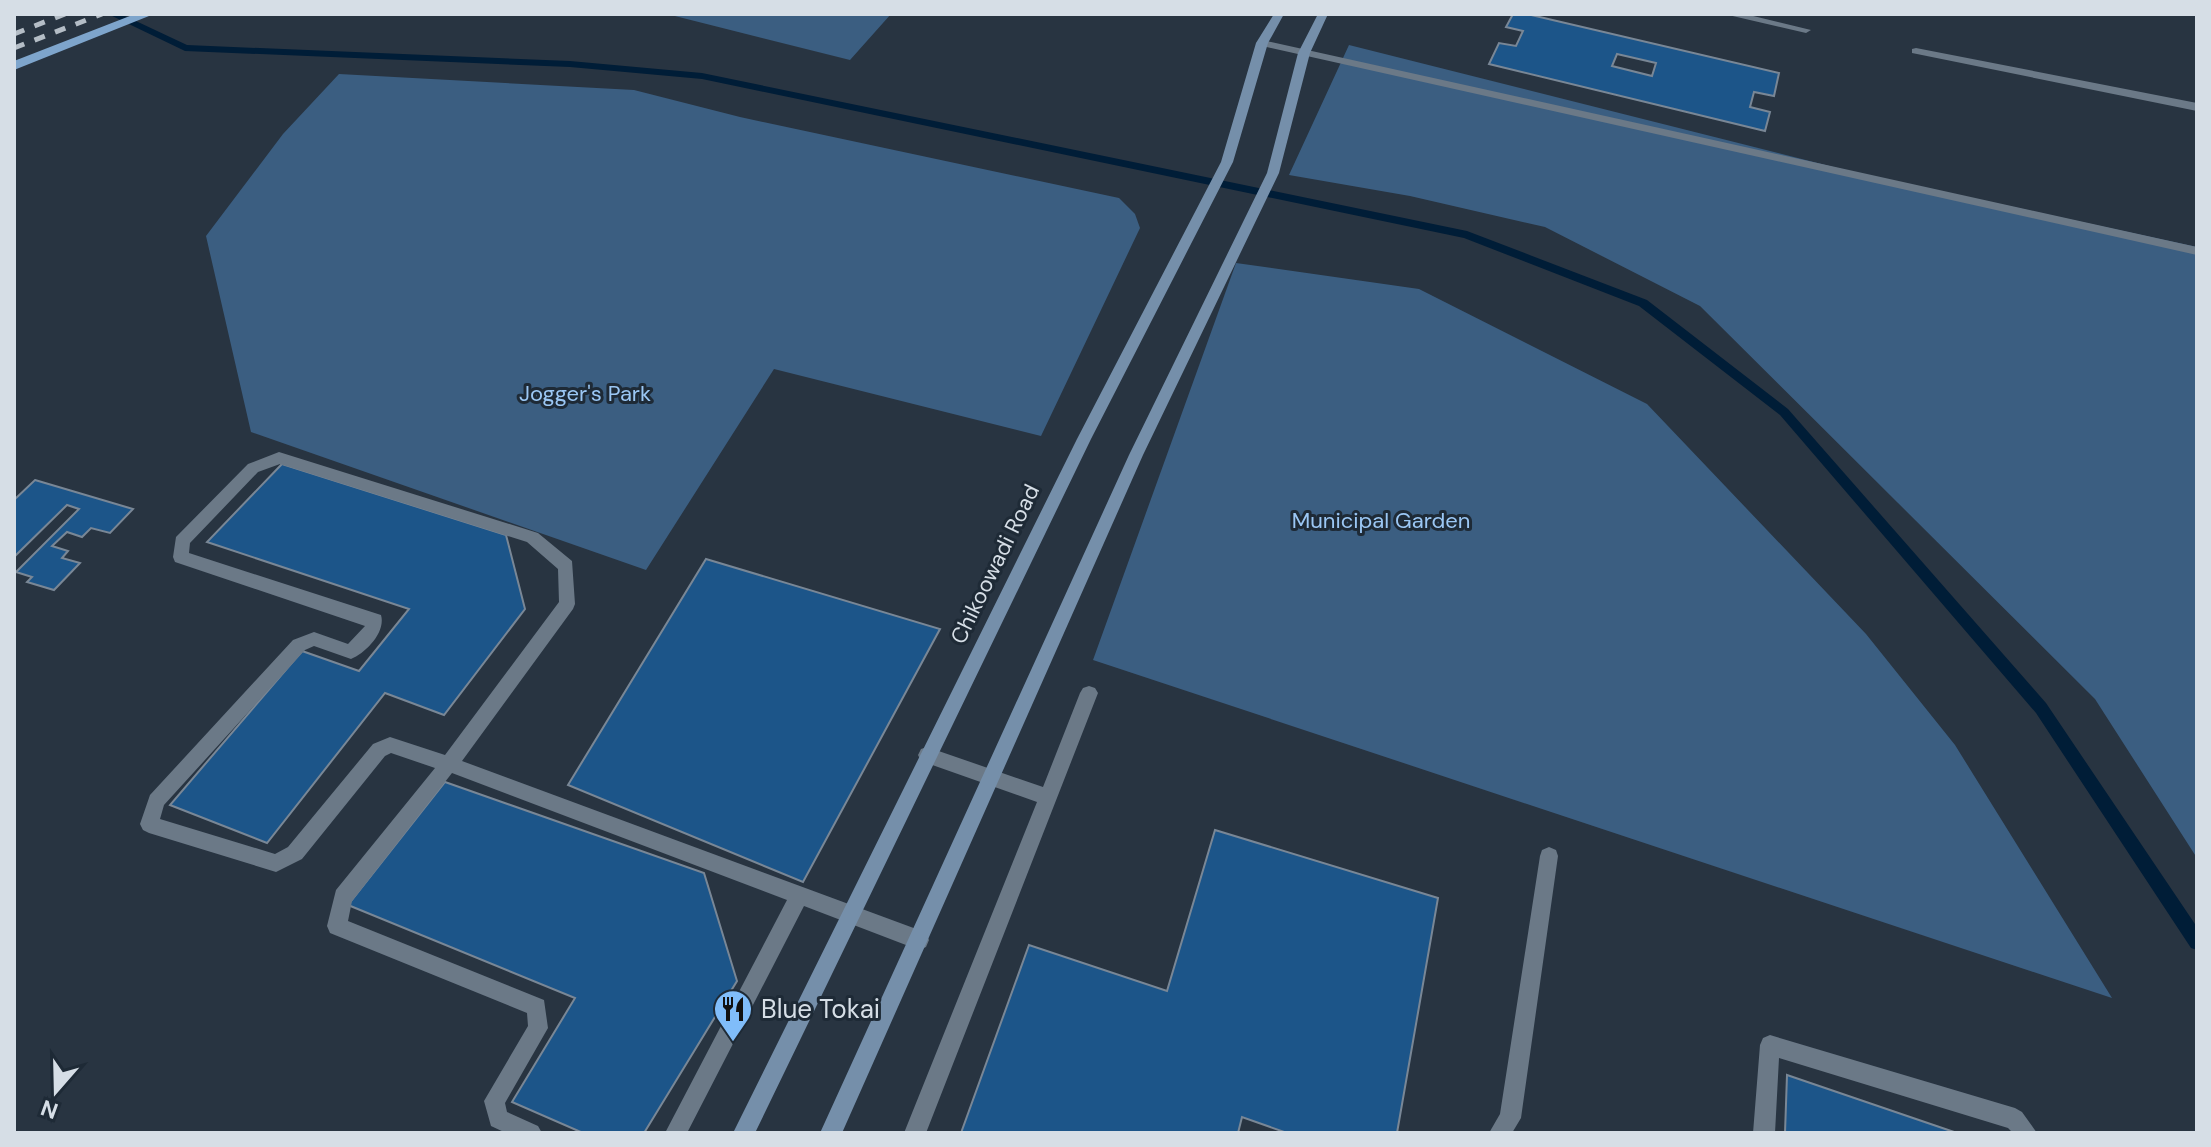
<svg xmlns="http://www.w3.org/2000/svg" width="2211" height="1147" viewBox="0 0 2211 1147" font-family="'DM Sans',sans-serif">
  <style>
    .green { fill: #3b5e81 }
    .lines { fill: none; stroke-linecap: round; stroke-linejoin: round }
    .stream { fill: #001d37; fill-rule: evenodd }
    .building { fill: #1c5589; stroke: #798796; stroke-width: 2; fill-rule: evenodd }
    .lane { fill: #6b7987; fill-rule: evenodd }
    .street { fill: #6b7987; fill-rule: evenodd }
    .secondary { fill: #758faa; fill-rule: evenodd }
    .primary { fill: #7ea5cc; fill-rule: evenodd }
    .rail { stroke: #b4bdc6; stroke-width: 5; stroke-dasharray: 11 11; stroke-linecap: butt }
    .labels { text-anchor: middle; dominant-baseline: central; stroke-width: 6; stroke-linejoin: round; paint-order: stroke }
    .park-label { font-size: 22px; fill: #9bc7f4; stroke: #1e2a36 }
    .street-label { font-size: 22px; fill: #d6dee6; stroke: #1e2a36 }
    .near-poi-label { font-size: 26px; fill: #d6dee6; stroke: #1e2a36; text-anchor: start }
  </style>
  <rect width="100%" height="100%" fill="#283441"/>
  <path class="green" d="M667,14H891L850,60Z
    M1349,45L1861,174L2197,247V858L2095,699L1700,306L1545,227L1410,196L1289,175Z
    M339,74L634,90L740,117L1119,198L1135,214L1140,228L1041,436L774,369L646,570L251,432L206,236L283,134Z
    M1236,263L1419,289L1647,404L1866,634L1955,745L2112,998L1093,660Z"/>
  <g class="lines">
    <path class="stream" d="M108,14H121L187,45L570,61L702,73L1467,231L1647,300L1788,409L2046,703L2197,927V950L2191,948L2036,713L1780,415L1639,306L1464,238L702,79L570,67L185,51Z"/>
  </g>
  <path class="building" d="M1513,14H1527L1779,73L1774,96L1754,92L1750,107L1770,112L1765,131L1489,64L1499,43L1516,46L1523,31L1506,27ZM1617,54L1656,63L1652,76L1612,66Z
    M282,464L506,535L525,609L444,715L385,693L267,843L170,805L302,651L359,671L409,609L207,542Z
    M35,480L133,509L110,533L91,528L82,537L67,532L52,546L68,551L62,558L80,563L54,590L27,582L32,577L16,572L79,509L67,505L14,557V500Z
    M706,559L940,629L803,882L568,785Z
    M445,782L704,873L737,981L644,1133H583L512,1102L575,998L348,905Z
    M1215,830L1438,898L1397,1133H1287L1242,1117L1238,1133H961L1029,945L1167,991Z
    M1787,1075L1957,1133H1785Z"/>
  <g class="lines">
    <path class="lane" d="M1916,48L2197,103V111L1912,53V49Z"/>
    <path class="street" d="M1724,14H1745L1811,30L1806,33Z
      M1262,40L2197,247V255L1258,45L1256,43Z
      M279,452L538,533L572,561L575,604L573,609L462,761L919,930L926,933L929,940L926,947L919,950L804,906L687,1133H665L787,900L452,773L352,901L348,921L544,1000L548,1028L505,1103L507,1112L538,1126L542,1133H506L491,1126L484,1101L528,1026L527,1013L330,933L327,926L336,890L435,768L391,753L385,756L302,859L276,872L149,833L143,830L140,824L150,795L293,640L314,632L348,644L365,626L175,562L173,557L176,537L248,464ZM280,464L527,542L558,569L559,602L445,755L390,737L373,744L288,847L275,854L160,819L164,805L305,650L314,646L351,659C366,653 386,632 381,615L189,553L190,543L258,472Z
      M1089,686L1095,688L1098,693L926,1133H904L1037,802L921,761L918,755L921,749L927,747L1043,787L1080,693L1083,688Z
      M1549,847L1556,850L1558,856L1521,1118L1512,1133H1489L1500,1114L1540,856L1542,850Z
      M1770,1035L2015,1108L2022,1112L2037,1133H2013L2008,1128L1779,1058L1775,1133H1753L1760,1045L1763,1038Z"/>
    <path class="secondary" d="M1274,14H1284L1268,43L1233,162L1091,439L755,1133H733L1077,439L1221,162L1256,43Z
      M1318,14H1328L1310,53L1279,173L1143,455L842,1133H820L1129,455L1267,173L1298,53Z"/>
    <path class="primary" d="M135,14H154L14,70V61Z"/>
    <path class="rail" d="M14,34L65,14
      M14,48L102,14"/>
  </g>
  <defs>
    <g id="restaurant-pin" transform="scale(2)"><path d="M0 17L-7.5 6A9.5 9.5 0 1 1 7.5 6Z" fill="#80bdfa" stroke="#1e2a36"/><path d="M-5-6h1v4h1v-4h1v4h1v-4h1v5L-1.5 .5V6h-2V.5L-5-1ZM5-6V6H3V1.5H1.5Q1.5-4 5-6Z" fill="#111"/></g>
  </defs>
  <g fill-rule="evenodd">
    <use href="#restaurant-pin" x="733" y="1009"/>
  </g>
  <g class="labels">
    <g class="park-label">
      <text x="585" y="393">Jogger's Park</text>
      <text x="1381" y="520">Municipal Garden</text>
    </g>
    <g class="street-label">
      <text transform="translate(995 564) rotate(-64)">Chikoowadi Road</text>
    </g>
    <g class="near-poi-label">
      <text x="761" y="1009">Blue Tokai</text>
    </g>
  </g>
  <rect width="2211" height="1147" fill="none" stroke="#d6dee6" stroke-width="32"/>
  <g transform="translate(56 1091) rotate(200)" stroke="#1e2a36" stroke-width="6" paint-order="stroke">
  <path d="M0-6L14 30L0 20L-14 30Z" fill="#d6dee6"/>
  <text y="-12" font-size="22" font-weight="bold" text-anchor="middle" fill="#d6dee6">N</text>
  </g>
</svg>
